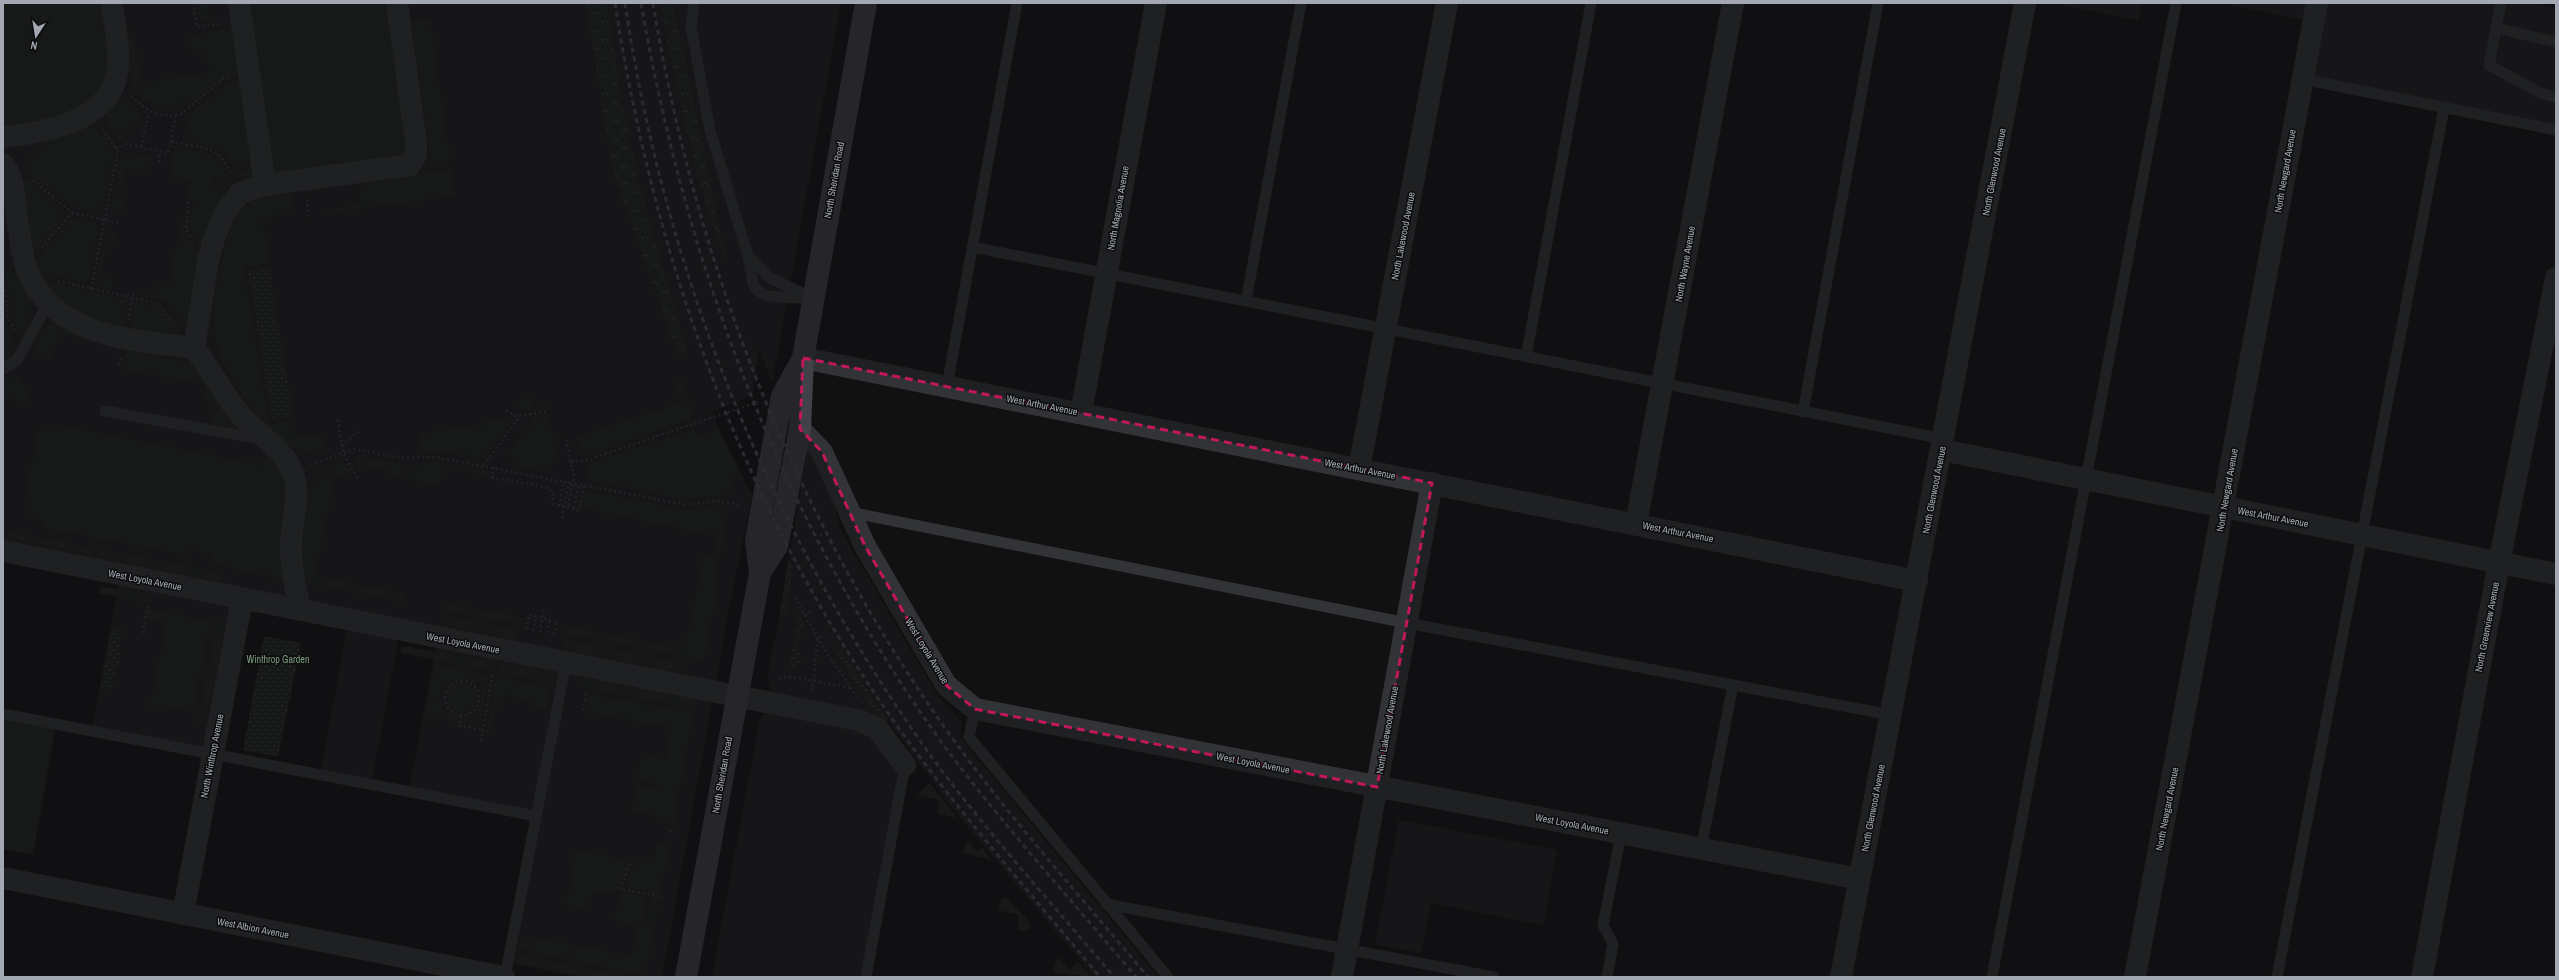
<svg xmlns="http://www.w3.org/2000/svg" width="2559" height="980" viewBox="0 0 2559 980" font-family="'Archivo Narrow',sans-serif">
  <style>
    .built { fill: #1d1d1f }
    .green { fill: #1e251f }
    .forest { fill: url(#forest-crowns) }
    .garden { fill: url(#garden-dots) }
    .lines { fill: none; stroke-linecap: round; stroke-linejoin: round }
    .path { stroke: #393a3e; stroke-width: 2.5; stroke-dasharray: 2 3; stroke-linecap: butt }
    .lane { stroke: #323337; stroke-width: 11 }
    .street { stroke: #323337; stroke-width: 22 }
    .secondary { stroke: #414247; stroke-width: 22 }
    .rail { stroke: #4c4d52; stroke-width: 3; stroke-dasharray: 5 4; stroke-linecap: butt }
    .marked { fill: none; stroke: #c2185b; stroke-width: 3; stroke-dasharray: 8 5; stroke-linejoin: round }
    .labels { text-anchor: middle; dominant-baseline: central; stroke-width: 3; stroke-linejoin: round; paint-order: stroke }
    .street-label { font-size: 10px; fill: #a3a8b2; stroke: #0c0c0d }
    .park-label { font-size: 10px; fill: #7b9c7e; stroke: #0c0c0d }
  </style>
  <defs>
    <pattern id="forest-crowns" width="20" height="18" patternUnits="userSpaceOnUse"><rect width="20" height="18" fill="#1e251f"/><path d="M2 6a3 3 0 1 1 6 0M12 15a3 3 0 1 1 6 0" fill="none" stroke="#3c423d"/></pattern>
    <pattern id="garden-dots" width="8" height="8" patternUnits="userSpaceOnUse"><rect width="8" height="8" fill="#1e251f"/><path d="M2 2h.1M6 6h.1" fill="none" stroke="#3c423d" stroke-width="1.8" stroke-linecap="round"/></pattern>
  </defs>
  <rect width="100%" height="100%" fill="#111112"/>
  <path class="built" d="M3,3H841L772,383L759,349L753,395L711,412L752,496L728,614L662,977H581L511,963L539,815L409,790L437,641L399,634L372,781L321,771L348,623L236,602L208,750L92,728L120,577L3,555Z
    M2053,3H2142L2138,20Z
    M2219,3H2533L2556,8V132L2304,82L2317,22Z
    M809,450L827,480L842,533L937,695L962,722L960,737L1158,977H1094L949,804L889,722L861,710L775,693L771,689L767,676L780,614L807,451Z
    M773,713L869,732L905,765L866,977H712L759,723L763,715Z
    M1399,820L1557,850L1543,925L1431,903L1421,953L1375,944Z"/>
  <path class="green" d="M3,3H105L106,15L102,17L104,32H109L111,68L95,99L54,119L3,129Z
    M209,3L207,12L213,20L201,21L197,4Z
    M246,3H391L410,139L404,154L400,157L270,177Z
    M430,19L450,160L431,163L411,21Z
    M238,28L245,73C215,77 219,85 197,98C187,104 172,106 161,105C123,101 129,59 126,30H128L129,35H134L141,82L209,73L206,49L192,50L190,35Z
    M245,80L259,175L246,182L238,176L251,166L248,159L236,171C224,144 210,146 183,140L187,121L194,110L229,83Z
    M123,96C127,97 129,100 133,104C147,118 134,133 119,138C103,129 103,101 123,96Z
    M86,126C99,125 112,142 114,153L104,204L96,211L69,206L24,169C34,140 60,135 86,126Z
    M175,146L219,157L226,168L228,178H212L215,187L227,183L226,194L207,248C185,237 190,220 194,200L188,199L191,180L170,176Z
    M126,152L152,158L149,172L126,168L120,196L124,197L121,211L110,209L120,159Z
    M451,169L455,196L324,213V211L355,205L359,202L362,182Z
    M23,181H29L35,185L65,212L64,217L33,254Z
    M290,193L293,213L262,218L270,263L244,267L269,424L294,421L296,438L322,434L325,449C314,451 302,452 292,447C263,433 221,372 216,340C211,310 216,280 224,251C228,235 232,218 244,207C257,196 274,195 290,193Z
    M182,214L187,240L205,254L192,320L185,327L166,302L141,296L142,289L153,291L154,284L169,287Z
    M76,218L95,222L99,226L89,281L86,283L38,271L35,262L70,220Z
    M106,230L117,233L114,246L107,245L101,277L113,279L111,290L100,288L95,284Z
    M20,271C36,308 35,305 22,342L11,315L6,273Z
    M44,280L128,300L123,333C92,324 63,307 44,280Z
    M140,302L158,307L180,332L173,335L129,334L135,304Z
    M3,314L16,350L9,359L3,362Z
    M57,323L112,343L58,334L53,360L41,358L35,352C34,337 42,324 57,323Z
    M125,349L193,363L247,430L211,424L212,414L207,413L210,401L205,400L208,385L126,370V366L122,365Z
    M20,376L32,404L3,398V377Z
    M674,378L680,379L683,383L692,411L689,420L583,456L576,437L682,403Z
    M530,393L532,407L547,405V409L526,412L517,405L520,400V395Z
    M549,415L556,459L545,471L516,465L511,458L512,449L531,424L530,418Z
    M498,417L510,424L484,459L444,451H421L418,434L485,424V420Z
    M46,425H58L260,465L272,455L284,478L285,486L280,543L284,579L211,564L212,554L189,549L187,555L45,528L46,522L31,518L24,507L37,434Z
    M718,430L737,466L733,492L724,491L722,498L714,496L682,499L591,480L586,464L688,431H694L702,436Z
    M357,456L407,466L434,462L489,472L488,476L443,467L439,486L390,475V471L361,465L359,472L355,462Z
    M341,459L349,468L350,478L335,475L315,576L404,594L402,602L303,582L297,560L307,492L317,476Z
    M585,490L687,510L721,504L720,512L728,513L715,578L719,580L703,660L558,632L559,625L685,649L704,555L714,557L719,531L709,528L708,534L581,508Z
    M9,532L94,548L92,555L8,538Z
    M99,549L220,573L219,581L98,556Z
    M100,586L148,595L147,603L99,593Z
    M443,603L525,618L524,625L442,609Z
    M149,609L210,622L192,712L155,704L154,708L150,707L155,683L153,682L166,632L162,628L163,621L161,619L146,620Z
    M442,616L513,630L516,640L446,625L442,621Z
    M217,623L225,624L206,724L198,723Z
    M567,641L683,664L681,672L561,649Z
    M402,646L493,662L491,670L401,653Z
    M499,663L549,672L553,677L552,682L498,672Z
    M435,665L489,676L480,725L463,722L464,717H469L470,720L479,715L476,712L481,703L480,691L482,690L478,682L475,685L465,677L464,680H450L446,683L447,687L443,684L440,692L439,704H444L442,708L447,713L449,712L457,716L456,721L436,717L435,721L425,719Z
    M496,677L551,688L547,709L530,706L531,700L504,695L503,700H498L492,733H486Z
    M578,678L696,700L694,708L576,686Z
    M447 698a15 15 0 1 1 30 0a15 15 0 1 1-30 0Z
    M589,694L693,713L673,826L670,825L671,820L631,811L636,785L657,789L659,784L637,780L641,758H645L646,756L666,759L672,728L586,712Z
    M3,719L55,729L33,855L3,849Z
    M930,783L957,818L938,814L939,800L917,795Z
    M967,840L977,851L982,848L992,860L963,853Z
    M657,844H669L660,895L626,886L633,865H636L637,862L647,864L648,861L654,862Z
    M576,850L628,860L624,877L614,892L612,894L593,891L589,909L566,905Z
    M623,893L646,896L641,925L615,920L618,899Z
    M651,897L659,899L645,975L517,948L528,937L631,956L636,926L643,927L646,925Z
    M1002,897L1007,898L1031,924L1030,929L1025,931L1018,930V915L998,910Z
    M520,955L628,977H586L518,963Z
    M1059,958L1069,970L1078,962L1091,977L1053,972L1056,960Z"/>
  <path class="forest" d="M586,3H607L622,103L639,184L687,352L678,356L613,172Z
    M662,3H673L727,266L699,182L667,42Z"/>
  <path class="garden" d="M269,267L293,416L272,419L248,271Z
    M788,560L792,568L787,616L780,614Z
    M799,613L804,624L797,646L802,660L796,667L789,668Z
    M112,628L122,630L118,651L121,655L111,689L101,687Z
    M264,636L301,643L278,756L243,750Z
    M837,645L889,722L877,715L833,648Z"/>
  <g class="lines">
    <path class="path" d="M193,3L197,27L221,24
      M131,96C145,110 160,119 181,114L223,79L229,78
      M171,142L176,115
      M141,147L149,112
      M116,148L127,144L168,153L171,142C202,149 218,141 231,176
      M159,162L160,151
      M33,180L72,213L42,247
      M307,200L309,216
      M187,203H189L186,228L193,242
      M72,213L119,223
      M3,280L8,317L16,333
      M58,281L156,303L177,325
      M91,289L118,151L101,127
      M128,320L134,291
      M119,365L121,358
      M506,410L519,418
      M338,420L343,452L358,480
      M566,440L574,476L568,508
      M342,446L360,430
      M571,462L584,461L758,402
      M311,465L354,449L401,458L434,457L686,505L716,501L740,505
      M484,465L520,416L548,411
      M494,467L492,477L548,488L553,492V504L579,510L584,485
      M559,506L564,481
      M574,508L579,483
      M562,518L569,481
      M821,536V531
      M795,598L818,639L858,699
      M805,615L811,612
      M526,629L529,615L557,621L554,635
      M533,631L536,617
      M540,632L544,610
      M143,633L148,606
      M548,633L550,620
      M779,678L794,677L850,688
      M445 698a17 17 0 1 1 34 0a17 17 0 1 1-34 0Z
      M812,691L818,639L825,634
      M583,711L587,691
      M461,716L459,726L483,730
      M481,741L493,673
      M669,831L675,832
      M630,864L620,889L663,897"/>
    <path class="lane" d="M694,3L691,27L710,130L748,256L753,284L757,290L767,296L813,299
      M2501,3L2489,65L2540,93L2556,97
      M2496,28L2556,42
      M2302,79L2556,130
      M972,247L1944,439
      M749,256L770,278L810,297
      M1246,301L1301,3
      M1526,357L1591,3
      M3,369L17,360L48,303
      M947,386L1017,3
      M105,411L260,439
      M1803,412L1878,3
      M849,512L1407,623L1891,715
      M975,709L969,737L1168,977
      M3,714L536,816
      M1701,849L1733,685
      M1106,904L1494,977
      M505,977L566,663
      M866,977L905,765
      M1607,977L1613,944L1603,925L1621,834
      M1992,977L2176,3
      M2277,977L2444,108"/>
    <path class="street" d="M239,3L265,185
      M3,137C43,133 110,121 117,73C121,51 114,25 112,3
      M3,164C16,179 15,207 18,225C21,241 22,258 28,273C57,338 133,340 194,348C209,367 221,389 235,408C252,433 289,449 295,480C299,501 291,523 291,544C290,566 296,588 300,610
      M194,348L208,261L214,239L224,214L240,193L265,185L410,165L416,155V142L397,3
      M803,358L1917,581
      M1081,413L1156,3
      M800,429L822,452L865,546L946,685L975,709L1859,879
      M1942,450L2556,574
      M1359,469L1447,3
      M1636,524L1733,3
      M3,551L858,720L877,728L905,765
      M3,878L504,977
      M183,914L242,599
      M1342,977L1432,483
      M1841,977L2025,3
      M2135,977L2317,3
      M2422,977L2499,563L2556,278"/>
    <path class="secondary" d="M760,573L777,546L800,429L803,358L866,3
      M686,977L760,573L756,540L782,396L803,358"/>
    <path class="rail" d="M615,3C654,257 740,500 888,713C952,805 1028,890 1100,977
      M625,3C665,273 766,522 923,745C981,826 1050,901 1114,977
      M641,3C687,269 780,515 937,736C998,820 1069,897 1136,977
      M653,3C696,265 793,514 947,731C1009,817 1080,896 1148,977"/>
  </g>
  <path d="M0 0H2559V980H0ZM803,358L1432,483L1377,787L975,709L946,685L865,546L822,452L800,429Z" fill="#111112" fill-opacity=".55" fill-rule="evenodd"/>
  <path class="marked" d="M803,358L1432,483L1377,787L975,709L946,685L865,546L822,452L800,429Z"/>
  <g class="labels">
    <g class="street-label">
      <text transform="translate(2285 171) rotate(-80)">North Newgard Avenue</text>
      <text transform="translate(1994 172) rotate(-79)">North Glenwood Avenue</text>
      <text transform="translate(834 180) rotate(-80)">North Sheridan Road</text>
      <text transform="translate(1118 208) rotate(-80)">North Magnolia Avenue</text>
      <text transform="translate(1403 236) rotate(-79)">North Lakewood Avenue</text>
      <text transform="translate(1685 264) rotate(-80)">North Wayne Avenue</text>
      <text transform="translate(1042 405) rotate(11)">West Arthur Avenue</text>
      <text transform="translate(1360 469) rotate(11)">West Arthur Avenue</text>
      <text transform="translate(1934 490) rotate(-79)">North Glenwood Avenue</text>
      <text transform="translate(2227 490) rotate(-80)">North Newgard Avenue</text>
      <text transform="translate(2273 517) rotate(11)">West Arthur Avenue</text>
      <text transform="translate(1678 532) rotate(11)">West Arthur Avenue</text>
      <text transform="translate(145 580) rotate(11)">West Loyola Avenue</text>
      <text transform="translate(2487 627) rotate(-79)">North Greenview Avenue</text>
      <text transform="translate(463 643) rotate(11)">West Loyola Avenue</text>
      <text transform="translate(927 651) rotate(59)">West Loyola Avenue</text>
      <text transform="translate(1387 730) rotate(-80)">North Lakewood Avenue</text>
      <text transform="translate(212 756) rotate(-79)">North Winthrop Avenue</text>
      <text transform="translate(1253 763) rotate(11)">West Loyola Avenue</text>
      <text transform="translate(722 775) rotate(-80)">North Sheridan Road</text>
      <text transform="translate(1873 808) rotate(-79)">North Glenwood Avenue</text>
      <text transform="translate(2167 809) rotate(-79)">North Newgard Avenue</text>
      <text transform="translate(1572 824) rotate(11)">West Loyola Avenue</text>
      <text transform="translate(253 928) rotate(11)">West Albion Avenue</text>
    </g>
    <g class="park-label">
      <text x="278" y="659">Winthrop Garden</text>
    </g>
  </g>
  <rect width="2559" height="980" fill="none" stroke="#a3a8b2" stroke-width="8"/>
  <g transform="translate(36 36) rotate(192)" stroke="#0c0c0d" stroke-width="3" paint-order="stroke">
  <path d="M0-3L7 15L0 10L-7 15Z" fill="#a3a8b2"/>
  <text y="-6" font-size="11" font-weight="bold" text-anchor="middle" fill="#a3a8b2">N</text>
  </g>
</svg>
